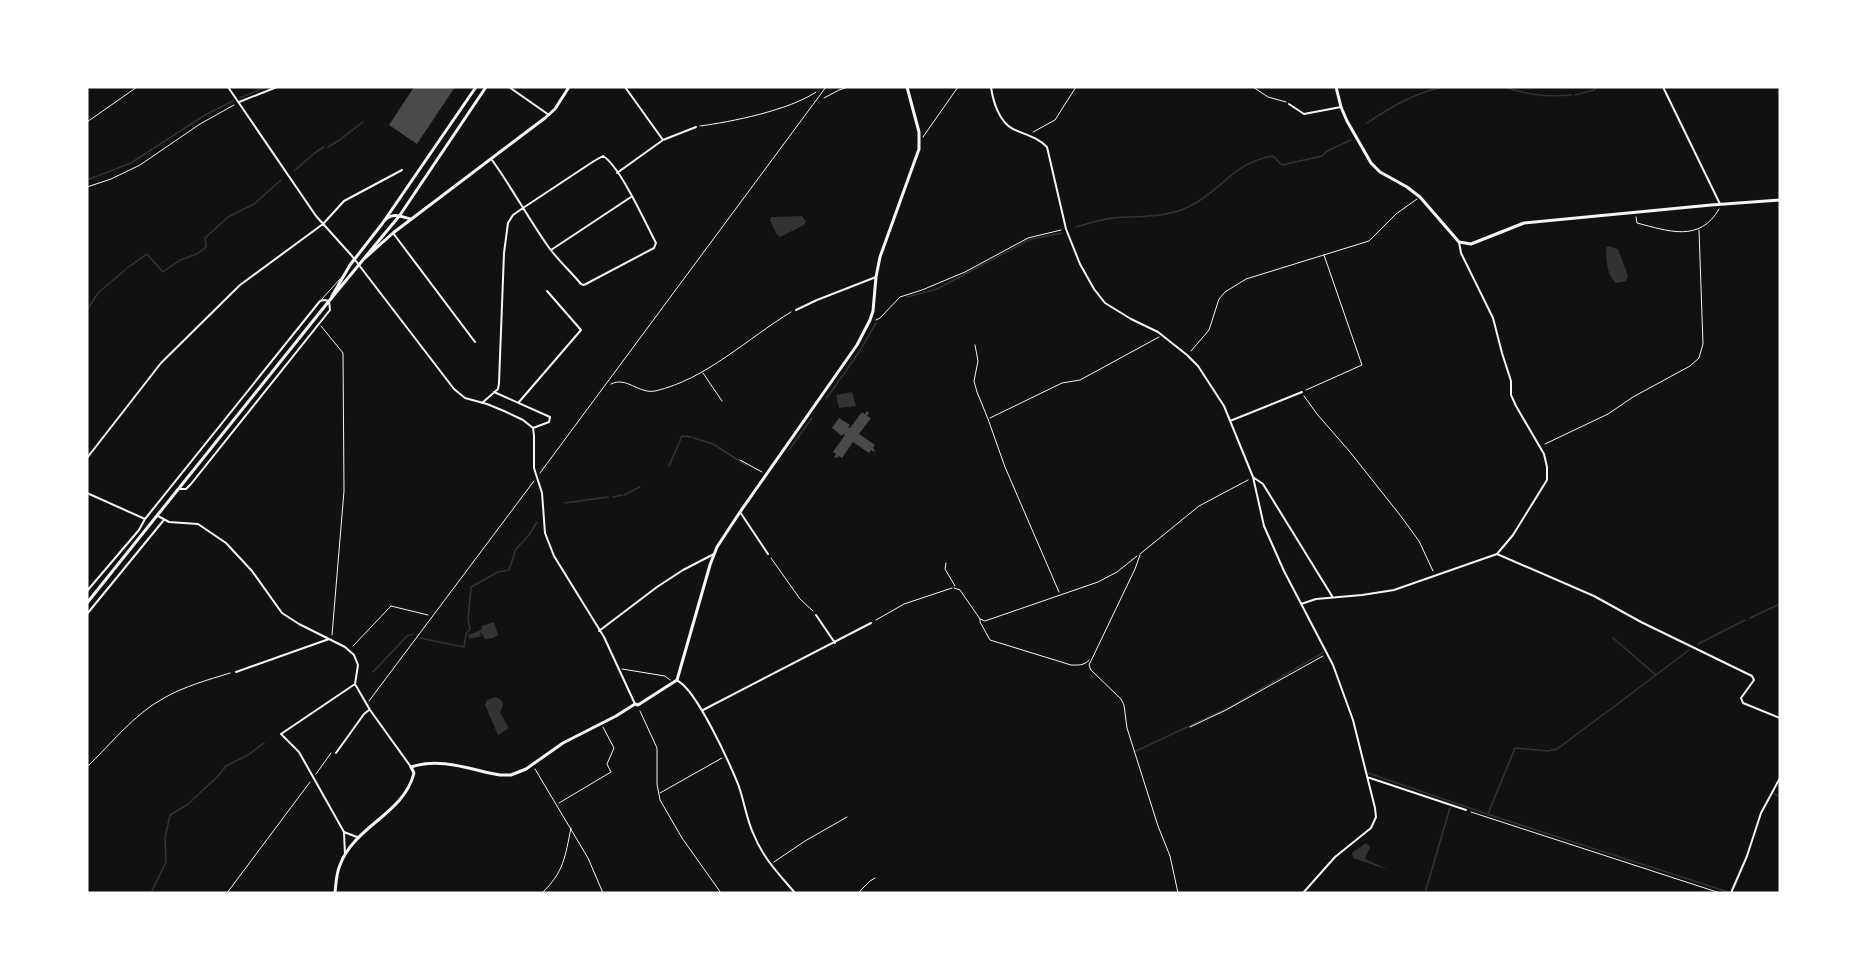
<svg xmlns="http://www.w3.org/2000/svg" width="1867" height="980" viewBox="0 0 1867 980" font-family="'Noto Sans',sans-serif">
  <style>
    .water { fill: #333 }
    .lines { fill: none; stroke-linecap: round; stroke-linejoin: round }
    .stream { stroke: #333; stroke-width: 1.5 }
    .building { fill: #4a4a4a }
    .path { stroke: #f5f5f5; stroke-width: 1 }
    .service { stroke: #f5f5f5; stroke-width: 1 }
    .minor { stroke: #f5f5f5; stroke-width: 2 }
    .tertiary { stroke: #f5f5f5; stroke-width: 3 }
    .secondary { stroke: #f5f5f5; stroke-width: 3 }
  </style>
  <rect width="100%" height="100%" fill="#111"/>
  <path class="water" d="M802,216L806,222L804,225L780,237L777,235L770,220L771,217Z
    M1608,246L1618,249L1628,276L1626,281L1616,283C1606,274 1607,261 1606,248Z
    M852,392L856,406L839,408L836,395Z
    M494,622L498,635L493,638L485,639L480,631L481,636L469,639L468,635L481,630L482,626Z
    M496,697L501,700L503,704L500,713L509,728L498,735L485,705L487,700Z
    M1366,843L1370,847L1365,859L1389,870L1353,858L1352,853Z"/>
  <g class="lines">
    <path class="stream" d="M1504,87C1528,95 1546,97 1572,95
      M1575,95L1594,90L1597,87
      M240,98L265,87
      M1367,123C1391,107 1414,93 1443,87
      M328,147L338,141L363,122
      M294,171L316,152L324,147
      M87,180L131,163L205,115L233,101
      M1076,227C1088,223 1100,220 1112,218C1137,216 1168,218 1190,206C1220,192 1235,161 1273,156L1282,165L1322,156L1327,151L1351,140
      M127,268L147,254L163,272L180,260L197,254L206,247L205,238L228,217L254,204L281,180
      M907,297L937,289L1029,240L1062,233
      M87,310L98,293L125,270
      M826,399L859,352L876,323
      M694,438L713,444L746,465
      M789,450L812,418
      M669,466L682,436L692,437
      M624,495L640,487
      M613,497L622,495
      M565,503L608,497
      M1750,618L1780,604
      M420,638L464,647L466,634L470,629L468,620L471,587L498,572L509,570L516,549L529,535L537,522
      M1613,638L1656,675
      M1698,644L1745,620
      M373,672L407,636L413,634
      M1607,712L1689,650
      M1134,752L1230,707L1324,652
      M1368,773L1487,814L1728,892
      M1773,793L1780,797
      M1488,814L1515,748L1548,751L1557,749L1605,713
      M151,893L166,862L165,838L170,815L187,805L218,776L226,766L248,755L264,743
      M1425,893L1450,808"/>
  </g>
  <path class="building" d="M414,87H455L417,144L389,125Z
    M867,411L869,413L867,416L871,418L859,434L875,445L873,448L875,450L874,452L871,450L869,453L853,442L842,458L839,456L837,458L834,457L836,454L833,452L845,435L843,434L842,436L832,428L839,418L850,425L848,427L850,428L862,412L865,414Z"/>
  <g class="lines">
    <path class="path" d="M1253,87L1268,97L1286,102
      M824,98L839,90L848,87
      M87,122L137,87
      M700,126C731,122 790,110 816,92
      M1033,132L1055,120L1076,87
      M923,137L958,87
      M87,187L111,179L140,165L200,124L234,105
      M1636,217L1637,223C1668,231 1700,243 1719,209
      M876,320L880,318L900,297L922,290L965,272L1028,238L1061,230
      M321,326L343,353L344,491L332,635
      M975,345L978,361L974,381L977,392L988,419L1005,467L1059,592
      M1191,351L1209,330L1219,299L1225,292L1246,279L1369,241L1396,214L1417,199
      M703,373L722,401
      M611,384C627,376 638,394 655,391C705,380 748,338 791,312
      M1306,390L1362,365L1324,255
      M1304,396L1317,414L1350,452L1400,515L1419,541L1433,571
      M990,418L1062,383L1080,380L1159,337
      M1545,444L1608,414L1633,397L1690,366L1699,358L1703,344L1699,230
      M740,460L762,472
      M540,473L826,87
      M1140,554L1199,506L1248,480
      M1140,555L1135,569L1089,665L1091,670L1121,699L1124,705L1127,728L1158,826L1170,856L1178,893
      M771,558L800,599L813,611
      M946,563L945,569L955,586
      M954,588L960,590L980,619V622L990,640L1071,665C1078,665 1084,666 1089,660
      M980,619L985,621L1098,582L1117,572L1137,556
      M876,620L904,604L952,588
      M353,646L391,606L428,615
      M622,669L665,676L670,680
      M369,701L534,481
      M640,711L657,748V784L660,800L682,838L721,893
      M1190,727L1226,710L1323,656
      M87,767C111,744 134,714 164,698C185,686 208,680 230,673
      M535,769L588,858L603,893
      M316,774L331,753
      M660,793L722,758
      M559,803L611,772L607,764L614,748L603,727
      M1471,812L1720,893
      M774,862L805,841L847,817
      M227,893L310,782
      M542,893C564,872 565,857 571,828
      M858,893L870,881L875,878"/>
    <path class="service" d="M321,300L340,279"/>
    <path class="minor" d="M228,87L316,216L352,256L454,389L465,398L487,404L504,411L523,420L533,428L534,436V468L542,493L545,533L554,556L604,637L635,704
      M509,87L549,115
      M625,87L663,140
      M991,87C993,101 999,122 1013,129C1026,135 1037,137 1047,147L1066,229L1080,264L1094,289L1105,303L1131,319L1158,332L1187,355L1198,366L1224,406L1253,477L1264,526L1284,571L1333,665L1353,720L1375,808L1376,817L1371,828L1335,857L1303,893
      M1663,87L1720,204
      M239,102L277,87
      M1289,104L1304,114L1341,107
      M617,173L663,140L696,127
      M393,233L475,342
      M551,250L631,197
      M796,310L817,300L876,277
      M494,392L550,417L549,422L533,428
      M519,402L581,330L547,291
      M482,403L498,389L499,383L504,253L508,223L513,215L523,208L594,161L603,156C620,166 646,224 656,243L654,248L584,285L581,284C571,272 559,261 550,249C529,220 513,189 492,160
      M1230,421L1302,392
      M87,458L161,363L240,285L323,224L344,201L402,170
      M1253,477L1263,484L1332,596
      M87,493L145,519
      M740,512L768,554
      M158,516L169,522L198,524L226,543L252,571L282,613L299,624L345,647L354,655L358,665L355,684
      M1497,554L1594,596L1641,622L1752,676L1754,680L1741,698L1743,703L1780,718
      M87,591L139,530L145,519L320,301L324,300L329,301L330,310L191,484L186,489H178
      M1301,604L1316,599L1362,595L1394,590L1497,554L1513,535L1547,480V467L1544,454L1516,406L1511,395V381L1502,353L1493,318L1461,253L1459,242
      M87,614L163,521
      M816,615L835,643
      M599,631L657,587L683,570L714,554
      M236,672L329,639
      M678,681C697,691 729,762 738,784C744,800 746,817 753,833C763,858 778,873 795,893
      M355,684L370,710L411,767
      M703,710L871,623
      M336,753L364,714L369,710
      M1367,777L1466,810
      M344,832L357,837
      M345,855L344,832L299,752L281,734L355,684
      M1731,893L1747,856L1761,813L1780,778"/>
    <path class="tertiary" d="M1336,87L1341,107L1347,121L1371,163L1380,172L1407,187L1420,197L1459,242L1471,244L1524,223L1711,205L1780,200
      M385,220C394,212 401,217 411,219
      M365,258L393,233L545,118L555,109L569,87
      M335,893C336,884 336,874 340,865C354,826 404,814 414,773L411,767C441,757 471,770 500,775H511L526,769L563,743L616,716L635,704L638,705L677,680L710,565L717,547L740,512L857,345L870,320L873,311L876,277L880,257L919,149V132L907,87"/>
    <path class="secondary" d="M332,296L350,265L382,224L476,87
      M87,603L329,301L400,215L486,87"/>
  </g>
  <rect width="1867" height="980" fill="none" stroke="#ffffff" stroke-width="177"/>
</svg>
